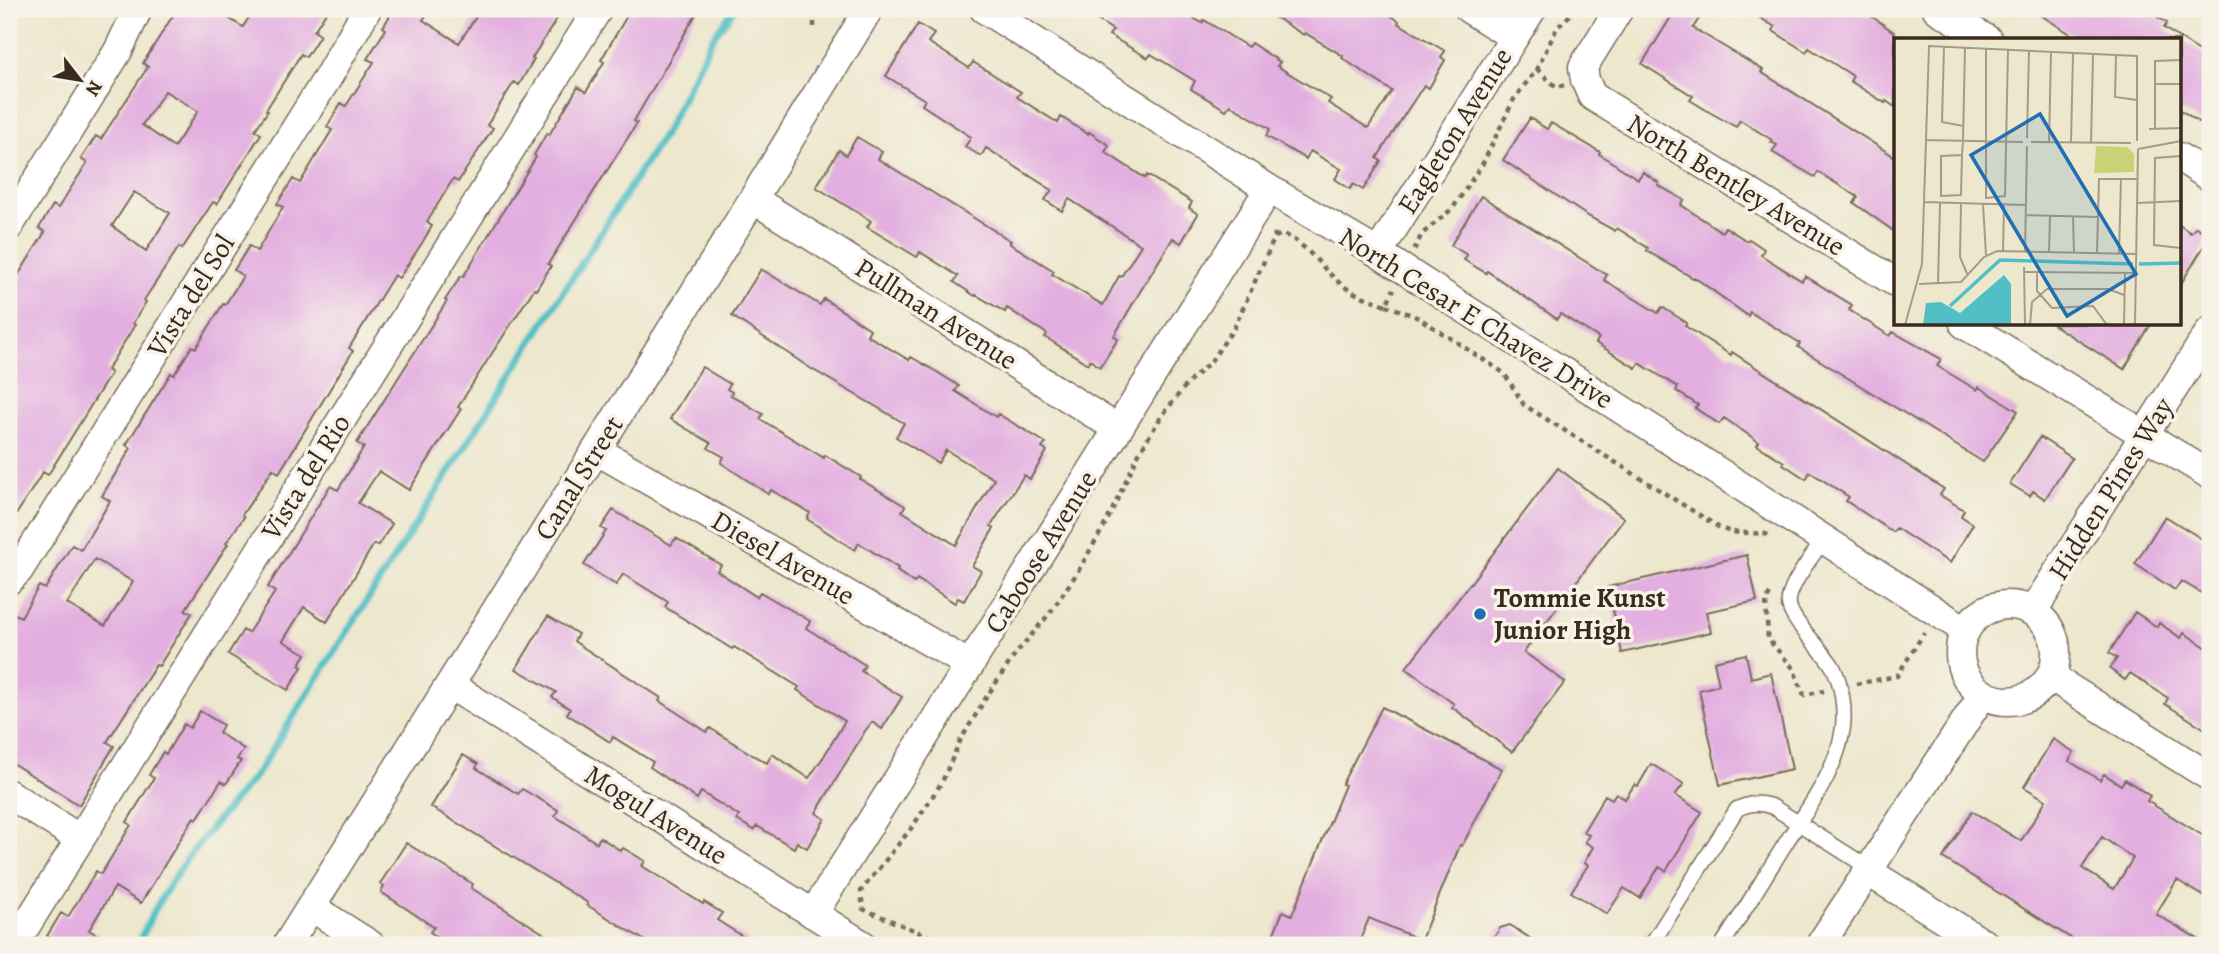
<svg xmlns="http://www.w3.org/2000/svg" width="2219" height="954" viewBox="0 0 2219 954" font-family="Alegreya,serif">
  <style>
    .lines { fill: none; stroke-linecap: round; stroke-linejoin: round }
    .stream { stroke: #51bfc6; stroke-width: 7 }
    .building { fill: #e3afe0; fill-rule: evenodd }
    .service-casing { stroke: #796c5b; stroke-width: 17 }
    .minor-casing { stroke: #796c5b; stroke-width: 31 }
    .path { stroke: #796c5b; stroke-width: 4.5; stroke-dasharray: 5 5; stroke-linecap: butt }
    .service { stroke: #fff; stroke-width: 14 }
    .minor { stroke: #fff; stroke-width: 28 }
    .poi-dot { fill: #1f6fb2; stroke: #f7f3e8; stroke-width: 2.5 }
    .labels { text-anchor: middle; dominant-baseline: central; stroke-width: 7; stroke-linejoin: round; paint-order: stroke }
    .street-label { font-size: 28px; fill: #3b2a1e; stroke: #f7f3e8 }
    .poi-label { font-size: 28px; font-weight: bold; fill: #3b2a1e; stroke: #f7f3e8; text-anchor: start }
    .inset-river { fill: none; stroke: #51bfc6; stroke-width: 3.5 }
    .inset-road { fill: none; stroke: #a69b87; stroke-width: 2 }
    .view { fill: #1f6fb2; fill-opacity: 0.15; stroke: #1f6fb2; stroke-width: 3.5 }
    .inset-edge { fill: none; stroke: #3b2a1e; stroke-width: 3.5 }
  </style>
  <rect width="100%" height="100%" fill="#f7f3e8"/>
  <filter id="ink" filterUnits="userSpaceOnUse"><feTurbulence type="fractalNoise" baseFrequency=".0143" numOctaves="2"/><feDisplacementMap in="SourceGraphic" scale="14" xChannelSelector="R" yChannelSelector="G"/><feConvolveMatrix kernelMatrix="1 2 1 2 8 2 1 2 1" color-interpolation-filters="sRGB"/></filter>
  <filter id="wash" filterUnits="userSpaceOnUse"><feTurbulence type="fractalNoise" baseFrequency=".00686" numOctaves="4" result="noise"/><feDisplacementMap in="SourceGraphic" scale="28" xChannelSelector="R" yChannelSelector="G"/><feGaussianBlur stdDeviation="1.57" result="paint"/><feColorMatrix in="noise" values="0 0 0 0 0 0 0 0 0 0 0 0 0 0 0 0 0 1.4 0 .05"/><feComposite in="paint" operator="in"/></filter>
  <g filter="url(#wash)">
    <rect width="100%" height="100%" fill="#ede7cd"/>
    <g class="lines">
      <path class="stream" d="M138,945C164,881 211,827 256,775L667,129L712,39L734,9"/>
    </g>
    <g id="blocks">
      <path class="building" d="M177,9H213L243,27L254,9H328L314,31L320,35L306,57L301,54L266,110L268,111L255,130L261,134L217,204L213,202L182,249L179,247L144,300L146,302L133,323L135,325L107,370L111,373L48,475L43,472L9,526V290L45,232L39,228L53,205L58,208L87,163L81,159L96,136L101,139L136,85L148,67L143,63ZM165,91L198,111L174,147L142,125ZM134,192L170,213L146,251L112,226Z
        M394,9H430L423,20L459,43L481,9H563L532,58L534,59L519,85L514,82L487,125L493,128L458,182L453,179L427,222L432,226L422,243L399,278L394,275L349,348L353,351L279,473L273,469L242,515L244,517L226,543L228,544L185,610L192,613L159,666L156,665L107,742L114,746L79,805L9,761V626L15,614L21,617L39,586L45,589L72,545L81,550L110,501L102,496L131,448L126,445L171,373L174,375L192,346L196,348L223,304L225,305L243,276L234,270L249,246L257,251L283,207L277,204L293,179L300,183L332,130L327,127L341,103L346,106L374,62L367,59L386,29L383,27ZM95,559L133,582L105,626L67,604Z
        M631,9H699L634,121L637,123L548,264L551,266L536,290L534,289L487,361L458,407L461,409L409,490L379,471L358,503L392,524L378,546L374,544L327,622L304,607L283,641L306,654L299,665L302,667L288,690L228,654L243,630L248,633L275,592L268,587L330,486L338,490L364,447L357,443L447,301L445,300L461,276L463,277L536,157L534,155L547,133L549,135L578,87L586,92L604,62L601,60Z
        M1080,9H1178L1202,23L1204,20L1248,47L1251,43L1280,62L1277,66L1331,99L1328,103L1368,128L1392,91L1342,58L1343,56L1305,33L1304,35L1262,9H1380L1399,21L1398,23L1445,51L1441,57L1445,60L1429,88L1424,85L1403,117L1377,158L1381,161L1363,190L1353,184L1350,189L1335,179L1341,169L1310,151L1306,159L1266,136L1270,129L1230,105L1226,110L1191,89L1195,81L1151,54L1148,58L1109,35L1113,30Z
        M1676,9H1705L1693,28L1763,70L1761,72L1895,157V232L1854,203L1858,197L1818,172L1815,177L1772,152L1777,145L1771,142L1772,140L1740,120L1736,127L1711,113L1690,100L1693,96L1642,64Z
        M1746,9H1859L1877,20L1895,33V107L1886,101L1885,103L1850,81L1853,76L1809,48L1806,52L1773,31L1775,27Z
        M2031,9H2145L2167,23L2164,28L2210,58V110L2202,124L2179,109V40H2080Z
        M918,24L934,34L928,42L969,68L973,62L994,75L1021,92L1017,97L1058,123L1061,117L1088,134L1089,132L1109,145L1105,152L1145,178L1147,175L1192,202L1189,208L1198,214L1181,243L1173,238L1138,295L1114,336L1118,339L1100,367L1090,360L1088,364L1045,337L1047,334L1007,308L1005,312L976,295L975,296L954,282L958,276L920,252L917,257L867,227L871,221L816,187L839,150L846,155L857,137L882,152L878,159L1011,241L1009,243L1054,271L1052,274L1103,305L1119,276L1121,277L1141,245L1069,199L1062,211L1045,200L1052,190L986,148L981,156L965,147L971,137L922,105L925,100L886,76Z
        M1530,118L1547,129L1551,123L1600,152L1599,154L1638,179L1643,172L1659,183L1658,185L1684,200L1681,205L1722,232L1725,227L1747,241L1749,239L1764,249L1761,255L1802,281L1805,276L1852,305L1849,310L1890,336L1893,332L1941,359L1937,366L1977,390L1979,387L2018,411L1983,462L1798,347L1800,343L1750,312L1748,316L1694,277L1693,278L1647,251L1648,248L1617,228L1615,231L1586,215L1503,160Z
        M1481,196L1607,275L1604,280L1658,313L1662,307L1687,323L1685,326L1731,355L1732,352L1944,489L1940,495L1964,510L1961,516L1973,524L1950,563L1896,528L1893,532L1846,501L1849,497L1810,472L1806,479L1783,464L1784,462L1757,445L1759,442L1724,418L1719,424L1695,408L1698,405L1676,391L1678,387L1639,363L1636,368L1596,343L1599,338L1560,314L1557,319L1487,271L1486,273L1464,260L1467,255L1451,245Z
        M2179,225L2191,233L2196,227L2210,236L2179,287Z
        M761,269L820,305L824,299L870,329L867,335L909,360L911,357L937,372L959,386L955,391L996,417L998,414L1046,443L1042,448L1047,451L1030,479L1024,475L991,526L994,528L972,566L981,571L964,601L958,598L955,603L917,579L914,583L897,571L898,568L859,543L855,550L807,519L810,513L771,490L768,494L721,463L724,457L708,448L711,443L670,419L702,367L730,384L727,389L732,392L731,395L763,414L760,419L824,458L825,455L861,477L860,479L905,506L902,511L956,545L994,479L946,450L938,463L896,437L904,423L810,368L732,316Z
        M2052,324H2151L2124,369Z
        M2040,437L2072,458L2045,499L2033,491L2030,496L2010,484Z
        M1558,468L1624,518L1524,652L1565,682L1512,752L1452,707L1454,704L1406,668Z
        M613,510L671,545L676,538L721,565L717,571L757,597L760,592L810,621L806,628L865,665L861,671L902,697L882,729L872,722L865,731L816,813L825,819L807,848L797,842L794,848L757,826L754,830L737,820L739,816L701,792L697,799L650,767L653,762L613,737L610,742L567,714L570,709L552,697L556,692L516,669L548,616L578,634L574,641L578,644L661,698L659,701L707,732L710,728L754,756L767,763L772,754L809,778L824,756L845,721L797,690L799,687L734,647L732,649L665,607L668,602L623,574L616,585L584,565L606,531L601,528Z
        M2165,516L2210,544V598L2181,581L2175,590L2135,564Z
        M1747,555L1757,601L1706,612L1711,632L1622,653L1608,587Z
        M2135,612L2157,627L2159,623L2181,638L2184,633L2210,650V732L2165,704L2168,698L2130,673L2125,680L2110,669L2117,658L2109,653Z
        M1746,654L1751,678L1771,673L1792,769L1720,785L1699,690L1719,685L1714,661Z
        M1382,707L1502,769L1462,846L1460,845L1421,940L1369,918L1358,945H1269L1283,911L1292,915L1345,785L1342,784Z
        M200,711L223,725L219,733L244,749L237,759L241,761L226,784L221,781L197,819L194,817L141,903L115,887L89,930L115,945H62L47,936L61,913L68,917L96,871L101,874L131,825L127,822L154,778L149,775L163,752L166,754L184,724L190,728Z
        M2053,739L2074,752L2069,761L2100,780L2104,774L2121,785L2125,779L2150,796L2147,801L2210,840V900L2177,880L2156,914L2208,945H2082L1943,858L1972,811L2021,841L2046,800L2024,787ZM2102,837L2133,858L2114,889L2082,868Z
        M463,755L478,764L476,768L518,794L522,789L558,810L555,816L597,843L600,837L621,851L623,848L645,861L642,866L703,904L704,902L722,913L717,920L756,945H652L587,905L588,903L431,807Z
        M1651,764L1684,784L1675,795L1702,812L1666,871L1659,867L1640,898L1624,888L1607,914L1571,892L1588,865L1584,863L1593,847L1585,842L1589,835L1583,832L1605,795L1612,799L1616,793L1625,799L1635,784L1638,786Z
        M406,843L473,884L471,888L562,945H450L430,932L434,927L381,892L384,887L380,884Z
        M1510,925L1540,945H1490L1500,928Z"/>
    </g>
  </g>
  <g filter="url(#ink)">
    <use href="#blocks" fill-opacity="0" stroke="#796c5b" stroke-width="2"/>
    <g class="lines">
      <g class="service-casing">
        <path id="service" d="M1651,945L1737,809C1750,803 1760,802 1773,807L1869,868
          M1722,945C1744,911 1765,876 1787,841C1809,807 1838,769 1843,727C1845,708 1842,686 1834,669C1825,650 1785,618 1789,599C1792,581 1814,554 1824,539"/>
      </g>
      <g class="minor-casing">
        <path id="minor" d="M984,9L1269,189L1378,253L1965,630
          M1469,9L1514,37
          M1619,9L1583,67L1585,80L1592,96L1895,282
          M1937,9L1988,40
          M2179,157L2210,177
          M753,199L1118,429
          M9,226L118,51L138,9
          M1378,253L1532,9
          M1964,324L2210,475
          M596,450L970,665
          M9,580L19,570L328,77L367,9
          M1960 653a48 48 0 1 1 96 0a48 48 0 1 1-96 0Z
          M2033,611L2210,331
          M2050,676L2210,777
          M450,685L863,945
          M9,794L80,839
          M1867,871L1986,945
          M311,907L371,945
          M813,914L1269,189
          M14,945L598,9
          M287,945L753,199L869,9
          M1820,945L1983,694"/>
      </g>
      <path class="path" d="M814,27V20L821,9
        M1537,69L1556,87L1564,85
        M1275,237L1283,234C1308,245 1320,267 1341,284C1354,295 1371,299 1386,305L1394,289
        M1414,250L1422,234L1453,208L1483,163L1514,99L1537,69L1557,28L1576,9
        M1386,305L1419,318L1504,373L1524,405L1720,528L1731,532L1766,534L1770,537
        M1770,594L1766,600L1768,639L1793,668L1804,695L1824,691
        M1856,684L1897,676L1924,633
        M950,945L863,909L861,891L913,826L942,782L960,741L987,696L1017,652L1050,613L1077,573L1107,521L1139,453L1161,417L1186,385L1211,361L1234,328L1275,237L1274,229"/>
      <use href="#service" class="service"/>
      <use href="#minor" class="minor"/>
    </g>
  </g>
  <circle class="poi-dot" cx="1480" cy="614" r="7"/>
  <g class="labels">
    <g class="street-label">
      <text transform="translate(1455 131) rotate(-58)">Eagleton Avenue</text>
      <text transform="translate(1736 185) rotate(31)">North Bentley Avenue</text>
      <text transform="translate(191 296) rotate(-58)">Vista del Sol</text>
      <text transform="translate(936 314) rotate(32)">Pullman Avenue</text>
      <text transform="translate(1476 318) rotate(32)">North Cesar E Chavez Drive</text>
      <text transform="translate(306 477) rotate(-58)">Vista del Rio</text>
      <text transform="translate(579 478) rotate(-58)">Canal Street</text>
      <text transform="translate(2111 489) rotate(-58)">Hidden Pines Way</text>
      <text transform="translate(1041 552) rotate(-58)">Caboose Avenue</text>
      <text transform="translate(783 558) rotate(30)">Diesel Avenue</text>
      <text transform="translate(656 815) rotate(32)">Mogul Avenue</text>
    </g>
    <g class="poi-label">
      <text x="1494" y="598">Tommie Kunst<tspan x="1494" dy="32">Junior High</tspan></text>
    </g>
  </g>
  <g transform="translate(1894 38)">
    <rect width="287" height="287" fill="#ede7cd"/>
    <path d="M202,108L233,109L240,116V134L200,135Z" fill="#c7d475"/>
    <path d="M110,237L117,246V287H29L32,265L47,264L66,275Z" fill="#51bfc6"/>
    <path class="inset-river" d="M245,226L287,225M56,268L106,222L239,226"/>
    <path class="inset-road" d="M50,8L48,84L69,88M92,11V160L111,158L114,12M222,18L221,59L243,62M261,46H287M261,90V23L287,22M255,91L287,90M133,100L135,13M31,102L129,104M137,104L237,105M155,105L157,14M177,105L179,16M197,106L199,17M244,111L287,103M68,117L47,118V158L67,157L68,117L69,103L71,9M287,118L261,120L260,207L287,210M30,164L132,167M67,165L66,219L74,238M243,165L287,163M89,166L92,217M132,177L204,179M179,178L180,215M109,213L110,166M131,214L133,108M155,214L156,178M203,215L205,141H243M225,216L227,140M130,229L131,287M131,234L242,235M143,234V253L158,270M25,246L67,244L90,219L103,213L242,216M44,246L46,165M158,270L199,268L213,287M11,287L28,226L35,8L243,18V103M136,287L138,264L153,251H214L230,257M230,287L231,235M241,287L244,111"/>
    <path class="view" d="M146,76L242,236L173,278L77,117Z"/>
    <rect width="287" height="287" class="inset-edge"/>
  </g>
  <rect width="2219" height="954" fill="none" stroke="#f7f3e8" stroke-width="35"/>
  <g transform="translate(80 80) rotate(121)" stroke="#f7f3e8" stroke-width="5" paint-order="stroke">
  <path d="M0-5L12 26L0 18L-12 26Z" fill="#3b2a1e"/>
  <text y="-10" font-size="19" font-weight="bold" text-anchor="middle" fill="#3b2a1e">N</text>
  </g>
</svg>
